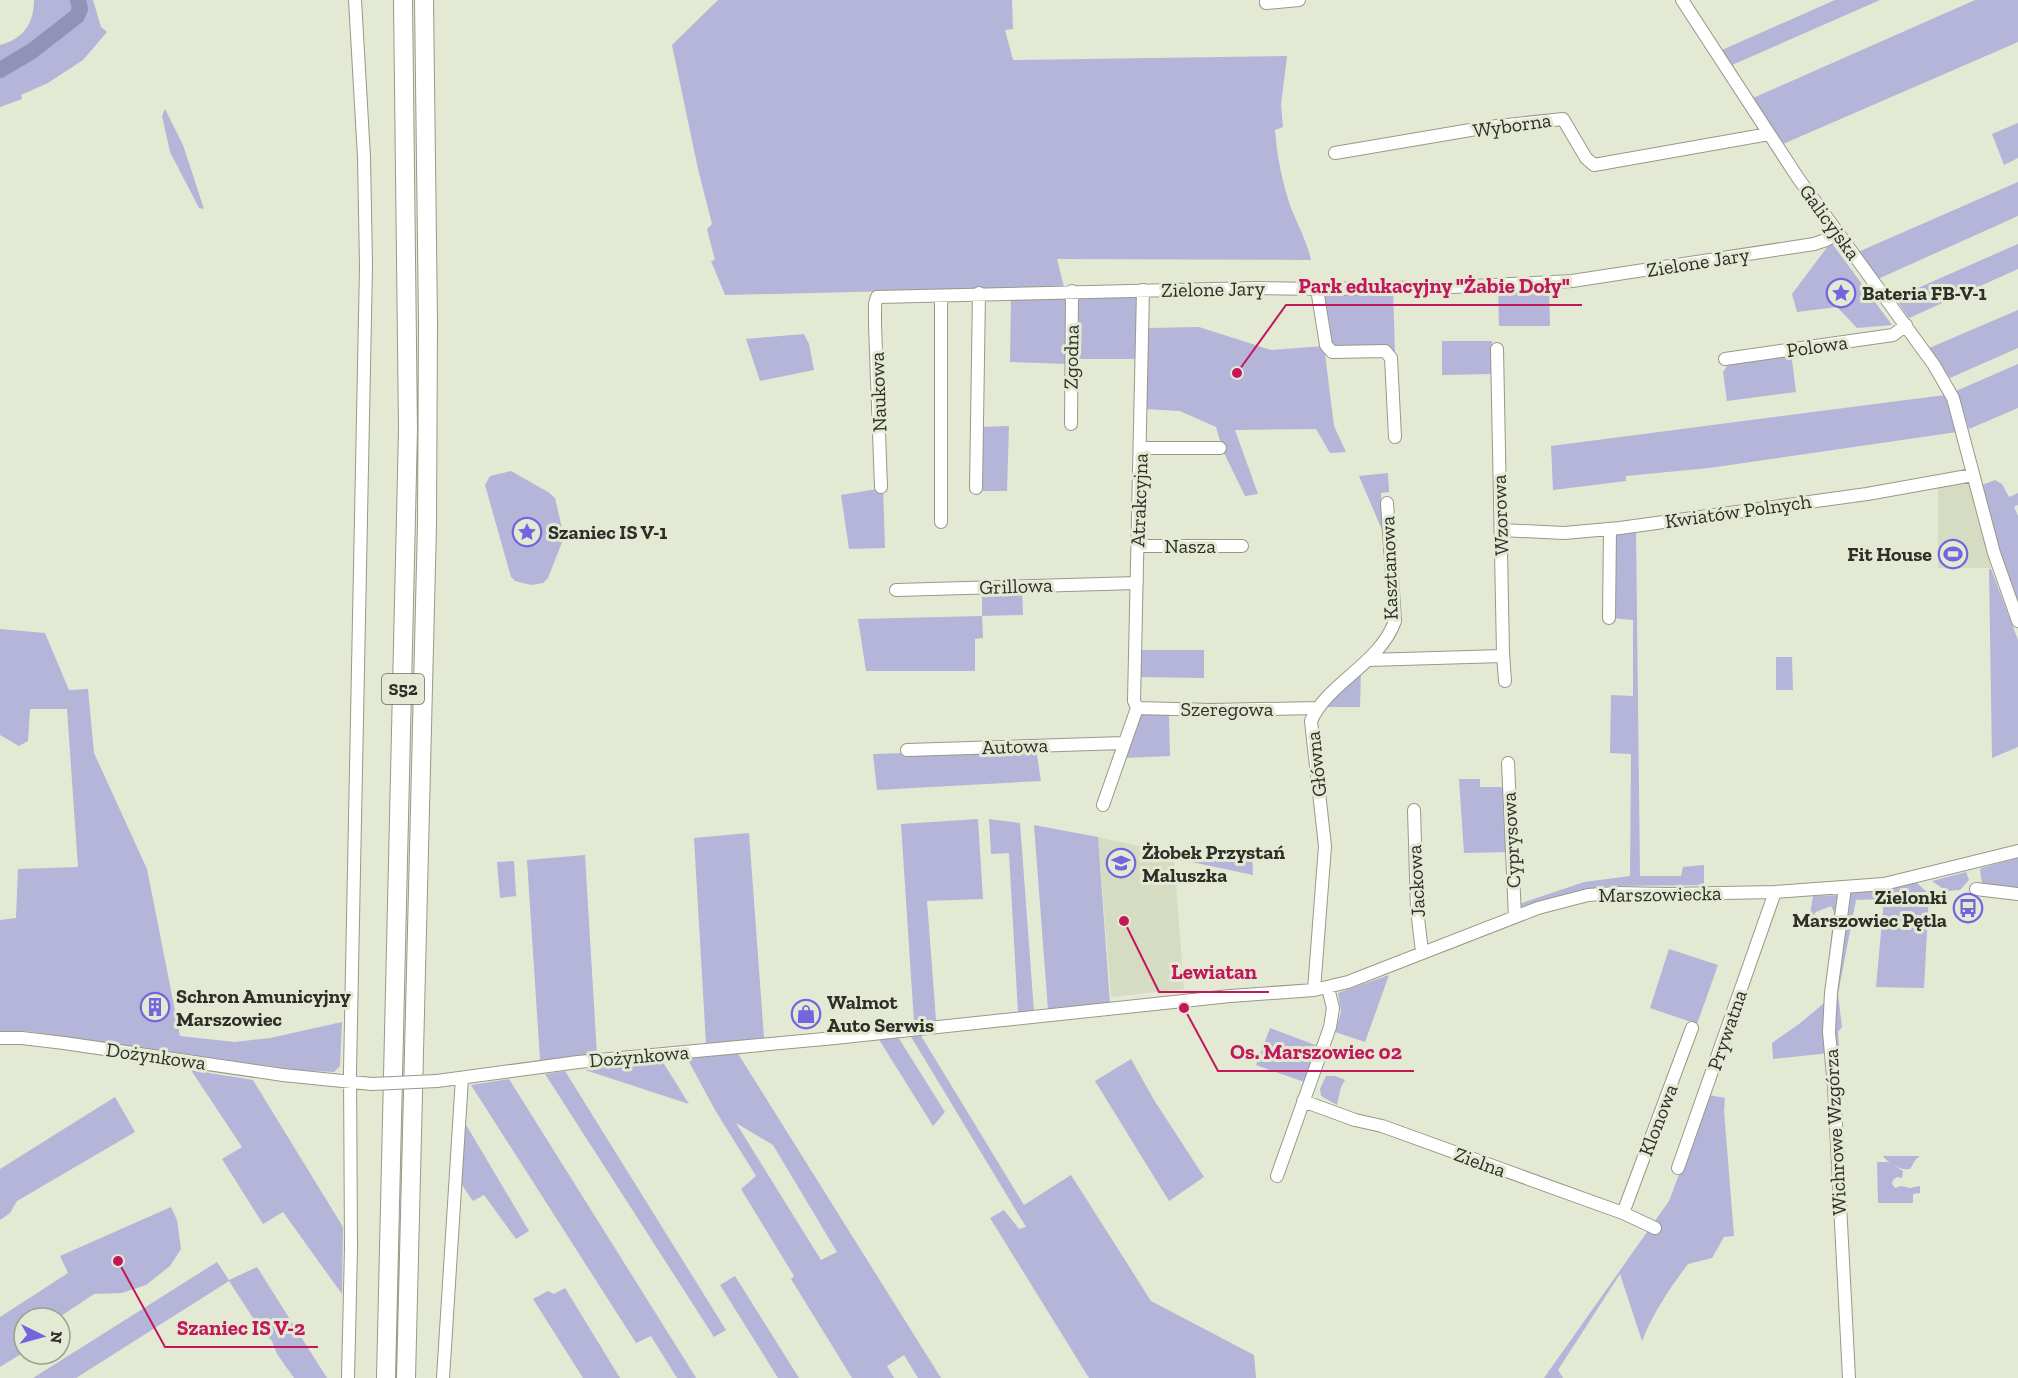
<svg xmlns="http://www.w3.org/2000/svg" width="2018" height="1378" viewBox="0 0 2018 1378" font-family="'Zilla Slab',serif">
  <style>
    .built { fill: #d6dcc1 }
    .green { fill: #b4b5d8; fill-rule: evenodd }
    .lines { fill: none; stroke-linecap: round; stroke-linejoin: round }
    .river { stroke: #9192b6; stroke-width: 16 }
    .minor-casing { stroke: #969a87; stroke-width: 14 }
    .highway-casing { stroke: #969a87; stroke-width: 20 }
    .minor { stroke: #fff; stroke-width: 12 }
    .highway { stroke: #fff; stroke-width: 18 }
    .minor-bridge-casing { stroke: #969a87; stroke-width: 14; stroke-linecap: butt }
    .minor-bridge { stroke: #fff; stroke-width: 12 }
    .labels { text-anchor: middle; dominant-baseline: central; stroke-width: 6; stroke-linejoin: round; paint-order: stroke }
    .shield { fill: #e4e9d4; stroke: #65685c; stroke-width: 1.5 }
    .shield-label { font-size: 18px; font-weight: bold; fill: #2e3028 }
    .street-label { font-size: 20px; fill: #2e3028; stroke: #e4e9d4 }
    .poi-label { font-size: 20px; font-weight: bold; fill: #2e3028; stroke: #e4e9d4; text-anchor: start }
    .leader { fill: none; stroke: #c2185b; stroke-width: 2 }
    .callout-dot { fill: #c2185b; stroke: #e4e9d4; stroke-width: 2 }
    .callout-label { font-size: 21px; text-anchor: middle; font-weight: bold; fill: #c2185b; stroke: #e4e9d4; stroke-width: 6; stroke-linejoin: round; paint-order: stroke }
  </style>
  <rect width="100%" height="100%" fill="#e4e9d4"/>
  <path class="built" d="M1970,479L1991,568H1938V483Z
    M1098,837L1139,846L1174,858L1184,989L1111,997Z"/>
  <path class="green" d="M34,0H93L101,27L107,32L83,60L48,83L21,95L22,99L0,107V45C23,39 34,24 34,0Z
    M718,0H1012L1013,29L1005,30L1013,60L1287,56L1281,105L1283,127L1275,130C1277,156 1282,182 1291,208C1298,225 1307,242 1311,260L1057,259L1064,287L725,295L711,261L715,260L707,229L712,224L698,169L672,45Z
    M1835,0H1880L1732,65L1722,50Z
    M1975,0H2018V42L1783,144L1753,98Z
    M165,109L183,145L204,209L199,208L170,152L162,116Z
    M2018,123V158L2004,165L1992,134Z
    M2018,182V216L1878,279L1858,252Z
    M1831,242L1892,325L1857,328L1837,307L1797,312L1792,294Z
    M2018,244V269L1909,318L1895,298Z
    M1549,284L1550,326H1499L1498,287Z
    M1393,289L1395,354L1335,348L1328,343L1321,293Z
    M1078,294H1140L1139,359H1076Z
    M1011,297L1065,298L1068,305L1069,364L1010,362Z
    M2018,310V348L1950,378L1929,348Z
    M1199,327L1271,350L1324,346L1334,426L1346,452L1330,453L1316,429L1235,430L1258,494L1245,496L1223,451L1216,427L1180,411L1145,409L1148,328Z
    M804,334L809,344L814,370L760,381L746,339Z
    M1442,341H1492V374L1442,375Z
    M1791,352L1796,392L1727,401L1723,372L1731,360Z
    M2018,364V408L1969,429L1956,391Z
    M1945,395L1957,432L1709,468L1626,476V481L1553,490L1551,446Z
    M1009,426L1007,491H983L980,479V427Z
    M511,471L548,492L555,498L563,533L562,542L548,578L543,583L531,585L515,581L511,577L485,485L490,476Z
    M1388,473L1389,492L1381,493L1382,530L1359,476Z
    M1995,480L2002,484L2009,497L2018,493V505L2014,507L2018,516V603L2001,557L1982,485Z
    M883,488L885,548L849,549L841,495Z
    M1636,529L1640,876H1681L1683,867L1704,865V885L1611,886L1585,889L1522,909L1519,904L1584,882L1630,876L1631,754L1610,753L1611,695L1633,696V620L1612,618L1614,531Z
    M1989,569H1991L2018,640V747L1992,758Z
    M1022,588L1023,615L982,616L983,638L975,639V671H866L858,619L982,616V589Z
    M0,629L45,633L69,690L88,689L94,753L147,869L180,1036L235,1042L270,1038L342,1022L340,1066L334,1072L296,1070L25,1031H0V920L16,918L18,869L78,867L67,709H30L28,741L19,746L0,735Z
    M1138,650H1204V678L1138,677Z
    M1776,657H1792L1793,690H1776Z
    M1361,671L1360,707H1322Z
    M1139,713L1169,714L1170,756L1123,758Z
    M1036,749L1041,781L877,790L873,754Z
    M1459,779H1480V787H1505L1509,852L1464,853Z
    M978,819L983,899L927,901L936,1020L914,1022L901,824Z
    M989,819L1020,823L1034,1012L1018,1013L1009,853L991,854Z
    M1034,825L1098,837L1110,1004L1048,1010Z
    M749,833L764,1038L706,1044L694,838Z
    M1252,851L1253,875L1187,861L1200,856Z
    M585,855L597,1055L540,1060L527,860Z
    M2018,858V890L1989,888L1982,883L1980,870L1981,868Z
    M514,861L516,896L500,898L497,862Z
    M1966,872L1969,880L1960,890L1946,891L1932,881Z
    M1917,883L1929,894L1924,988L1876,987L1884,899L1856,900L1838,994L1842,1027L1838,1032L1840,1062H1836L1833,1016L1851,893Z
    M1842,895L1829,1053L1773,1059L1772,1043L1799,1024L1829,999L1826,984L1834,912L1831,906L1816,912L1809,920L1813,896Z
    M1669,949L1718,965L1697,1024L1650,1008Z
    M1389,975L1365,1042L1335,1032L1341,1012L1338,993Z
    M1270,1028L1318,1046L1307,1083L1256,1065Z
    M920,1034L1024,1205L1071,1175L1151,1301L1254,1355L1256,1378H1089L990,1218L1004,1210L1019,1229L1026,1227L910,1035Z
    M898,1037L945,1112L933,1126L878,1038Z
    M737,1052L941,1378H918L904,1355L887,1366L894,1378H852L791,1279L794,1276L741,1189L756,1176L715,1110L687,1058ZM736,1123L773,1145L837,1252L821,1260Z
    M661,1059L689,1104L585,1070Z
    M1131,1059L1154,1100L1204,1177L1169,1201L1095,1081Z
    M191,1070L253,1080L343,1227L342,1294L283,1212L263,1224L222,1159L242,1147Z
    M565,1071L726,1330L714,1337L545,1074Z
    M1326,1076H1335L1345,1080L1341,1087L1337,1105L1321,1096L1320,1089Z
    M509,1079L685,1360L696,1378H677L651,1336L636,1343L471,1085Z
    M1709,1095L1725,1098L1724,1111L1734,1236L1724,1237L1712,1258L1688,1264C1670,1288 1653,1313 1642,1341L1620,1274L1558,1370L1563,1378H1544L1669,1201Z
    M115,1097L135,1132L17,1201L10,1213L0,1220V1169Z
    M465,1123L529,1231L516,1239L484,1195L473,1201L460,1182Z
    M1883,1156H1920L1916,1159L1910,1169C1899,1171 1887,1162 1883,1156Z
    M1877,1162H1888L1903,1171L1902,1178L1897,1177L1893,1180L1892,1184L1895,1188L1901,1186L1910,1188L1920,1186V1193L1913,1194V1203H1878Z
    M171,1207L177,1220L181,1249L170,1266L146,1285L122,1293L94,1294L58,1318H24V1339L22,1340L24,1352L0,1367V1317L68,1273L60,1256Z
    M217,1262L229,1280L257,1267L327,1378H294L277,1354L272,1341L255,1321L229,1281L76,1378H33Z
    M735,1276L799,1378H778L720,1285Z
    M565,1288L620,1378H583L533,1299L548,1291L554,1294Z"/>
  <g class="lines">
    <path class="river" d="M0,70L32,51L77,16L80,9L78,0"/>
    <g class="minor-casing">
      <path id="minor" d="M1266,0V3L1299,0
        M1682,0L1798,178L1934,365L1953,398L1994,553L2018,621
        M1335,153L1488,127L1563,119L1586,158L1594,165L1769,134
        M1317,289L1326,345L1332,352L1385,351L1391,358L1395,437
        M941,296V522
        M1497,349L1503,653L1505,681
        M1725,359L1893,335L1906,325
        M1071,424L1072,291
        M1140,448H1220
        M881,487L875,325V304L877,297L1257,288L1317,289L1452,287L1572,281L1814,244L1826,240L1838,234
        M976,488L979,293
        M1501,530L1564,533L1620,528L1867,494L1973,475
        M1138,546H1242
        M896,590L1137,583
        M1609,618L1610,529
        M1368,660L1503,656
        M1137,708L1134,701L1143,290
        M1137,708L1211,710L1317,708
        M907,750L1123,743
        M1508,763L1515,917
        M1103,805L1137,708
        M1414,810L1417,909L1422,952
        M1845,887L1831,993L1829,1032L1834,1087L1849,1378
        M1976,889L2018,894
        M1314,990L1325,846L1311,721C1328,682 1379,665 1395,621L1387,503
        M0,1038H22L64,1043L283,1075L372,1084
        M437,1081L578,1062L835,1038L1230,996L1314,990L1348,982L1538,908L1588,895L1616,893L1668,894L1775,892L1884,884L2018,851
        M1303,1101L1355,1120L1382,1126L1623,1213L1655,1228
        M1678,1168L1775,892
        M1277,1176L1330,1027L1333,1008L1328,988
        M1623,1213L1692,1028
        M348,1378L351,1248L350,1071L366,266L364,157L355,0
        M443,1378L462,1078"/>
    </g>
    <g class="highway-casing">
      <path id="highway" d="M386,1378L408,430L403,0
        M406,1378L427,524L428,323L424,0"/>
    </g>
    <use href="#minor" class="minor"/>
    <use href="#highway" class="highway"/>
    <g class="minor-bridge-casing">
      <path id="minor-bridge" d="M372,1084L437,1081"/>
    </g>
    <use href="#minor-bridge" class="minor-bridge"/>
  </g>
  <defs>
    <g id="sight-ring" transform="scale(1.5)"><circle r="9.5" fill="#e4e9d4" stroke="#7265df" stroke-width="1.5"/><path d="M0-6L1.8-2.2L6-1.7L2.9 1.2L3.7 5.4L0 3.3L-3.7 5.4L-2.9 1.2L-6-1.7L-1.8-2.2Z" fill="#7265df"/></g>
    <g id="stadium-ring" transform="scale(1.5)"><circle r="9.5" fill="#e4e9d4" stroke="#7265df" stroke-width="1.5"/><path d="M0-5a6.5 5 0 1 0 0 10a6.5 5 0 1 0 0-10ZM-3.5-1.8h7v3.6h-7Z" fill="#7265df"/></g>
    <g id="school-ring" transform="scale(1.5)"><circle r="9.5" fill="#e4e9d4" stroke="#7265df" stroke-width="1.5"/><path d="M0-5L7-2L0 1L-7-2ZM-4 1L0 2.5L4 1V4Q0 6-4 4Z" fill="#7265df"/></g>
    <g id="bus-ring" transform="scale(1.5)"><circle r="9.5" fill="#e4e9d4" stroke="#7265df" stroke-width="1.5"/><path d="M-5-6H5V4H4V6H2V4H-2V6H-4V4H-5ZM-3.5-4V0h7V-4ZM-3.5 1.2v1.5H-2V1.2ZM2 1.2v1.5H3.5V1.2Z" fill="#7265df"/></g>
    <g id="building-ring" transform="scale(1.5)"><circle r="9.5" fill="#e4e9d4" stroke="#7265df" stroke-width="1.5"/><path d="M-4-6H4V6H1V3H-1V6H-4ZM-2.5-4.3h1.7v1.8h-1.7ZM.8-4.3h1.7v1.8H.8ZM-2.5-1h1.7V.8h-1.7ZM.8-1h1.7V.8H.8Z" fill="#7265df"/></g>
    <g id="shop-ring" transform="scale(1.5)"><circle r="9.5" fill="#e4e9d4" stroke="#7265df" stroke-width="1.5"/><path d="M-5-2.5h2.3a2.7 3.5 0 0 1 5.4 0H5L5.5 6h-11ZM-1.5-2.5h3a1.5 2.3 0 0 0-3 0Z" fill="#7265df"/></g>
  </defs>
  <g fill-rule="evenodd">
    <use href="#sight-ring" x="1841" y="293"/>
    <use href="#sight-ring" x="527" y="532"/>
    <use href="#stadium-ring" x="1953" y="554"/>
    <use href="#school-ring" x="1121" y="863"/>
    <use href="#bus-ring" x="1968" y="908"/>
    <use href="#building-ring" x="155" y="1007"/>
    <use href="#shop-ring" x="806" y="1014"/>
  </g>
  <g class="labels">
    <rect class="shield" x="382" y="674" width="42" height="30" rx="4.5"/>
    <g class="shield-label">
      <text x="403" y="689">S52</text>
    </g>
    <g class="street-label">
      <text transform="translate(1512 125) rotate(-8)">Wyborna</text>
      <text transform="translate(1830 222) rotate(54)">Galicyjska</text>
      <text transform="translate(1698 262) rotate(-9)">Zielone Jary</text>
      <text transform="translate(1213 289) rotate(-1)">Zielone Jary</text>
      <text transform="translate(1817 346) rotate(-8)">Polowa</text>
      <text transform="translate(1071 357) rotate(-89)">Zgodna</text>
      <text transform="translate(878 392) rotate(-92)">Naukowa</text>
      <text transform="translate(1139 500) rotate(-88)">Atrakcyjna</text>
      <text transform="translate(1738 511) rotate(-8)">Kwiatów Polnych</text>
      <text transform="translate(1500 515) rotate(-92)">Wzorowa</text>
      <text x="1190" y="546">Nasza</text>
      <text transform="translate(1389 568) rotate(-92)">Kasztanowa</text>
      <text transform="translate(1016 586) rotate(-2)">Grillowa</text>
      <text x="1227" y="709">Szeregowa</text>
      <text transform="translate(1015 746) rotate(-2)">Autowa</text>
      <text transform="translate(1316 764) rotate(-96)">Główna</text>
      <text transform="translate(1511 840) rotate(-93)">Cyprysowa</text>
      <text transform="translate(1416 881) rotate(-93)">Jackowa</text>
      <text transform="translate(1660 894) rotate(-1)">Marszowiecka</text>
      <text transform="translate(1727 1030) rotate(-71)">Prywatna</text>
      <text transform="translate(156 1056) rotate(8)">Dożynkowa</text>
      <text transform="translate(639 1056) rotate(-5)">Dożynkowa</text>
      <text transform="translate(1658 1120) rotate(-69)">Klonowa</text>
      <text transform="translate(1835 1132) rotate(-93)">Wichrowe Wzgórza</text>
      <text transform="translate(1480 1162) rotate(20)">Zielna</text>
    </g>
    <g class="poi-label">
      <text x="1862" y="293">Bateria FB-V-1</text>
      <text x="548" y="532">Szaniec IS V-1</text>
      <text x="1932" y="554" text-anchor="end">Fit House</text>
      <text x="1142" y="852">Żłobek Przystań<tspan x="1142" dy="23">Maluszka</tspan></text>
      <text x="1947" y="897" text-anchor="end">Zielonki<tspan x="1947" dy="23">Marszowiec Pętla</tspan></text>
      <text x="176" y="996">Schron Amunicyjny<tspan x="176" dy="23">Marszowiec</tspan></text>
      <text x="827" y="1002">Walmot<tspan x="827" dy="23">Auto Serwis</tspan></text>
    </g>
  </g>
  <path class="leader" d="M1237 373L1286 305H1582M1124 921L1159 992H1269M1184 1008L1218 1071H1414M118 1261L165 1347H318"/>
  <g class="callout-dot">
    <circle cx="1237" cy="373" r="6"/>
    <circle cx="1124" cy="921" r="6"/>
    <circle cx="1184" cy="1008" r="6"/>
    <circle cx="118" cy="1261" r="6"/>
  </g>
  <g class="callout-label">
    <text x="1434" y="293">Park edukacyjny "Żabie Doły"</text>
    <text x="1214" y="979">Lewiatan</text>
    <text x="1316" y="1059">Os. Marszowiec 02</text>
    <text x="241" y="1335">Szaniec IS V-2</text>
  </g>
  <g transform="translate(42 1336) rotate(95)"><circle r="28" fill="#e4e9d4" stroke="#9b9f8f" stroke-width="1.5"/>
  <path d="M0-4.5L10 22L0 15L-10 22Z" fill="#7265df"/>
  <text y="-9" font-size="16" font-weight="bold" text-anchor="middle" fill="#2e3028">N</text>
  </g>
</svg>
